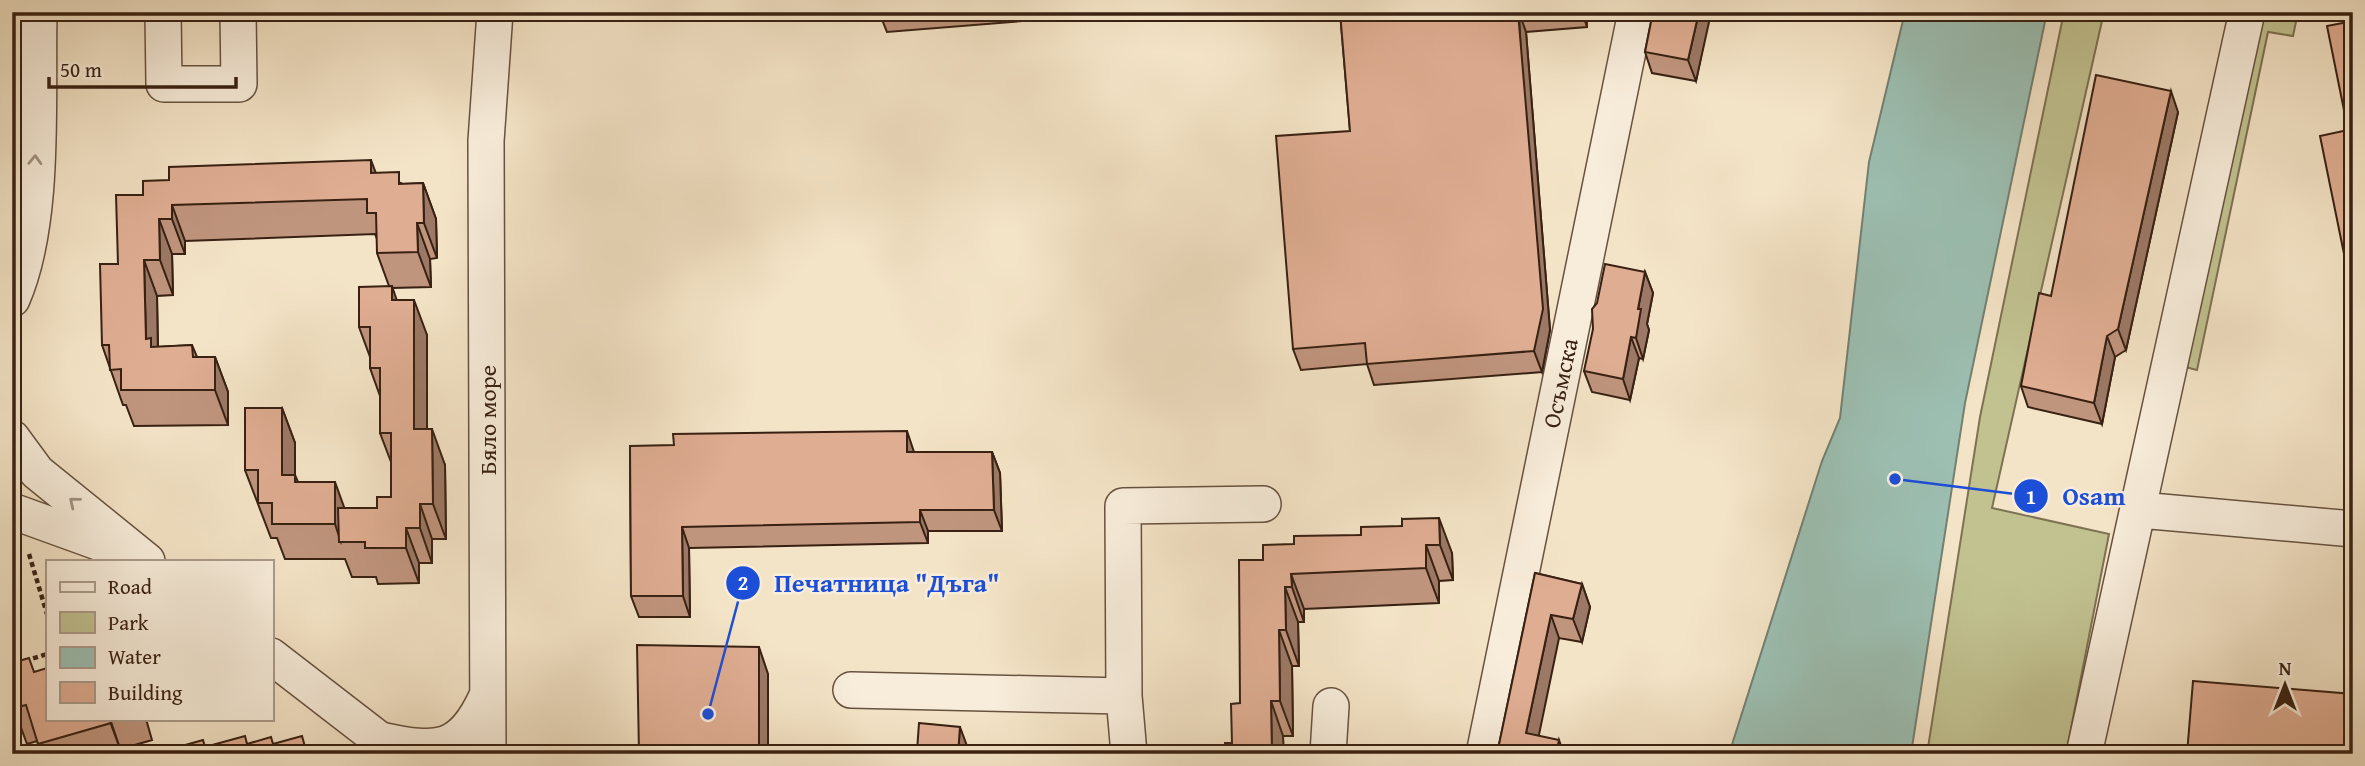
<svg xmlns="http://www.w3.org/2000/svg" width="2365" height="766" viewBox="0 0 2365 766" font-family="'Gentium Book Plus',serif">
  <style>
    .green { fill: #c2c291; stroke: #7d7252; stroke-width: 2 }
    .water { fill: #9cbfb2; stroke: #748072; stroke-width: 2 }
    .lines { fill: none; stroke-linecap: round; stroke-linejoin: round }
    .minor-casing { stroke: #67523f; stroke-width: 38 }
    .path { stroke: #382112; stroke-width: 4.5; stroke-dasharray: 5 3.5; stroke-linecap: butt }
    .minor { stroke: #f8eddb; stroke-width: 35 }
    .wall { fill: #c0957e; stroke: #382112; stroke-width: 2 }
    .shaded-wall { fill: #9c7966; stroke: #382112; stroke-width: 2 }
    .building { fill: #dfad92; stroke: #382112; stroke-width: 2 }
    .oneway { stroke: #a29181 }
    .labels { text-anchor: middle; dominant-baseline: central; stroke-width: 5; stroke-linejoin: round; paint-order: stroke }
    .street-label { font-size: 24px; fill: #382112; stroke: #f8eddb }
    .leader { fill: none; stroke: #1d4ed8; stroke-width: 2.5 }
    .callout-dot { fill: #1d4ed8; stroke: #f8eddb; stroke-width: 2.5 }
    .mark-label { font-size: 21px; text-anchor: middle; font-weight: bold; fill: #fff }
    .callout-label { font-size: 26px; text-anchor: middle; font-weight: bold; fill: #1d4ed8; stroke: #f8eddb; stroke-width: 5; stroke-linejoin: round; paint-order: stroke }
  </style>
  <rect width="100%" height="100%" fill="#f4e4c7"/>
  <filter id="stains"><feTurbulence type="fractalNoise" baseFrequency=".00286" numOctaves="4"/><feColorMatrix values="0 0 0 0 .2 0 0 0 0 .09 0 0 0 0 .02 0 0 0 .5 -.17"/></filter>
  <radialGradient id="worn" r=".72"><stop offset=".6" stop-color="#630" stop-opacity="0"/><stop offset="1" stop-color="#630" stop-opacity=".3"/></radialGradient>
  <path class="green" d="M12,12H17L18,35L12,192Z
    M2064,12H2104L1992,508L2109,534L2066,754H1927L1980,417Z
    M2246,12H2298L2293,36L2268,32L2197,370L2169,363Z"/>
  <path class="water" d="M1905,12H2047L1965,403L1911,754H1729L1822,461L1840,418L1869,162Z"/>
  <g class="lines">
    <g class="minor-casing">
      <path id="minor" d="M163,12L164,84H239L238,12
        M12,299C46,222 37,97 39,12
        M12,438L37,472L147,561
        M2140,510L2353,529
        M12,511L117,549
        M271,656L398,754
        M851,690L1124,696L1123,506L1263,504
        M1124,696L1129,754
        M381,740C437,752 461,753 487,696
        M488,754L486,141L495,12
        M1328,754L1331,706
        M1484,754L1636,12
        M2084,754L2247,12"/>
    </g>
    <path class="path" d="M29,554L47,614
      M25,661L47,654"/>
    <use href="#minor" class="minor"/>
  </g>
  <path class="wall" d="M258,12H376V20L261,21Z
    M879,12H1072V17L887,32Z
    M1340,12H1586L1587,27L1526,32L1550,330L1542,372L1374,385L1367,364L1301,370L1293,349L1350,131Z
    M1653,12H1710L1696,81L1652,73L1645,52Z
    M2178,112L2126,350L2115,357L2102,424L2028,407L2021,386L2051,296Z
    M376,173L403,184L423,183L436,219L437,258L430,259L431,287L392,288L396,300L427,335V429L445,465L446,539H432V563H419V583L378,584L376,577H352L345,559H285L277,538H271L245,470L282,408L295,443V475L298,482L344,508H377L391,497V462L380,433V396L370,368V357L359,327L389,286L377,253V239L375,234L185,241V254H172L173,295L157,296L158,347L192,345L197,357H215L228,392V425L134,426L126,405H123L102,345L118,264L143,195Z
    M1645,272L1653,293L1647,324L1649,330L1643,359L1639,358L1630,400L1592,392L1584,371Z
    M630,446L914,452H992L1000,473L1002,531H928V543L689,548L690,617H639L631,596Z
    M1402,519L1452,553L1453,580L1439,581V603L1304,609V622H1298L1299,666H1292L1293,736H1283L1232,743L1240,703L1263,560L1294,544L1361,535L1402,526Z
    M1535,573L1582,584L1590,607L1582,642L1559,638L1497,754Z
    M12,663L47,719H146L152,740L121,749L122,754H42L37,741L27,744L12,703Z"/>
  <path class="shaded-wall" d="M1519,12L1526,32L1550,330L1542,372L1534,351Z
    M1582,12H1586L1587,27Z
    M1699,12H1710L1711,13L1696,81L1688,60Z
    M2171,91L2178,112L2126,350L2118,329Z
    M371,160L384,195L371,173Z
    M423,183L436,219L437,258L424,223Z
    M172,205L185,241V254L172,219Z
    M159,219L172,254L173,295L160,260Z
    M417,223L430,259L431,287L418,252Z
    M144,260L157,296L158,358L146,339Z
    M1645,272L1653,293L1647,324L1649,330L1643,359L1636,338L1638,309Z
    M392,286L404,322L392,300Z
    M414,300L427,335V465L414,429Z
    M2107,336L2115,357L2102,424L2094,403Z
    M1631,337L1639,358L1630,400L1623,379Z
    M215,357L228,392V425L215,390Z
    M282,408L295,443V510L282,475Z
    M432,429L445,465L446,539L433,504Z
    M907,431L914,452H907Z
    M992,452L1000,473L1002,531L994,510Z
    M335,482L348,518L341,542L335,524Z
    M420,504L432,539V563L420,528Z
    M920,510L928,531V543L920,522Z
    M1439,518L1452,553L1453,580L1440,545Z
    M682,527L689,548L690,617L683,596Z
    M406,528L419,563V583L406,548Z
    M1426,545L1439,581V603L1426,568Z
    M1291,574L1304,609V622L1292,587Z
    M1582,584L1590,607L1582,642L1573,619Z
    M1285,587L1298,622L1299,666L1286,630Z
    M1551,615L1559,638L1535,754L1526,733Z
    M1279,630L1292,666L1293,736L1280,701Z
    M759,647L768,674V754H759Z
    M1271,701L1283,736L1284,754H1272Z
    M109,719H110L122,754Z
    M960,727L970,754H958Z
    M1559,740L1564,754H1556Z"/>
  <path class="building" d="M1340,12H1518L1543,309L1534,351L1367,364L1365,343L1293,349L1276,136L1350,131Z
    M1653,12H1699L1688,60L1645,52Z
    M2353,21V298L2320,136L2348,130L2327,26Z
    M2096,75L2171,91L2118,329L2107,336L2094,403L2021,386L2039,293L2051,296Z
    M371,160V173L399,172V184L423,183L424,223H417L418,252L377,253L376,213H367V199L172,205V219H159L160,260H144L146,339L151,338V347L192,345L193,357H215V390H121V369L110,370L109,345H102L100,264H118L116,195H143V181L169,180V167Z
    M1605,264L1645,272L1638,309H1641L1636,338L1631,337L1623,379L1584,371L1593,329L1592,309L1597,303Z
    M392,286V300H414V429H432L433,504H420V528H406V548H365V542H339L338,508H377V497H391V433H380V368H370V327H359V287Z
    M245,408H282V475H295V482H335V524H272V503H258V470H245Z
    M907,431V452H992L994,510H920V522L682,527L683,596H631L630,446L674,445L673,434Z
    M1439,518L1440,545H1426V568L1291,574L1292,587H1285L1286,630H1279L1280,701H1271L1272,754H1225V743H1232L1231,704L1240,703L1239,560H1263V545L1294,544V536L1361,535V527L1402,526V519Z
    M1535,573L1582,584L1573,619L1551,615L1526,733L1559,740L1556,754H1497Z
    M637,645L759,647V754H639Z
    M29,658L34,672L47,668V719H109L111,723L38,744L26,705L14,708L12,703V663Z
    M2193,681L2353,694V754H2187Z
    M919,723L960,727L958,754H909L910,750L917,751Z
    M245,736L247,744L271,737L273,744L302,736L307,754H165L164,751L203,740L205,747Z"/>
  <defs><path id="oneway-chevron" d="M-2-3.5L2.5 0L-2 3.5" fill="none" stroke-width="1.6" stroke-linecap="round" stroke-linejoin="round" transform="scale(1.75)"/></defs>
  <g class="oneway">
    <use href="#oneway-chevron" transform="translate(35 160) rotate(-88)"/>
    <use href="#oneway-chevron" transform="translate(74 502) rotate(-141)"/>
  </g>
  <g class="labels">
    <g class="street-label">
      <text transform="translate(1560 383) rotate(-78)">Осъмска</text>
      <text transform="translate(487 420) rotate(-90)">Бяло море</text>
    </g>
  </g>
  <path class="leader" d="M1895 479L2031 496M708 714L743 583"/>
  <g class="callout-dot">
    <circle cx="1895" cy="479" r="7"/>
    <circle cx="708" cy="714" r="7"/>
    <circle cx="2031" cy="496" r="18"/>
    <circle cx="743" cy="583" r="18"/>
  </g>
  <g class="mark-label">
    <text x="2031" y="504">1</text>
    <text x="743" y="590">2</text>
  </g>
  <g class="callout-label">
    <text x="2094" y="505">Osam</text>
    <text x="887" y="592">Печатница "Дъга"</text>
  </g>
  <rect width="2365" height="766" fill="none" stroke="#f4e4c7" stroke-width="42"/>
  <rect x="14" y="14" width="2337" height="738" fill="none" stroke="#382112" stroke-width="3.5"/>
  <rect x="21" y="21" width="2323" height="724" fill="none" stroke="#382112" stroke-width="2"/>
  <rect x="46" y="560" width="228" height="161" fill="#f8eddb" stroke="#ab9b8b" stroke-width="2"/>
  <rect x="60" y="582" width="35" height="10" fill="#f8eddb" stroke="#ab9b8b" stroke-width="2"/>
  <text x="108" y="594" font-size="21" fill="#382112">Road</text>
  <rect x="60" y="612" width="35" height="21" fill="#c2c291" stroke="#ab9b8b" stroke-width="2"/>
  <text x="108" y="630" font-size="21" fill="#382112">Park</text>
  <rect x="60" y="647" width="35" height="21" fill="#9cbfb2" stroke="#ab9b8b" stroke-width="2"/>
  <text x="108" y="664" font-size="21" fill="#382112">Water</text>
  <rect x="60" y="682" width="35" height="21" fill="#dfad92" stroke="#ab9b8b" stroke-width="2"/>
  <text x="108" y="700" font-size="21" fill="#382112">Building</text>
  <g transform="translate(2285 685)" stroke="#f8eddb" stroke-width="5" paint-order="stroke">
  <path d="M0-5L12 26L0 18L-12 26Z" fill="#382112"/>
  <text y="-10" font-size="19" font-weight="bold" text-anchor="middle" fill="#382112">N</text>
  </g>
  <path d="M49 77v10h187v-10" fill="none" stroke="#382112" stroke-width="3.5"/>
  <text x="60" y="77" font-size="21" fill="#382112" stroke="#f8eddb" stroke-width="5" paint-order="stroke">50 m</text>
  <rect width="100%" height="100%" filter="url(#stains)"/>
  <rect width="100%" height="100%" fill="url(#worn)"/>
</svg>
